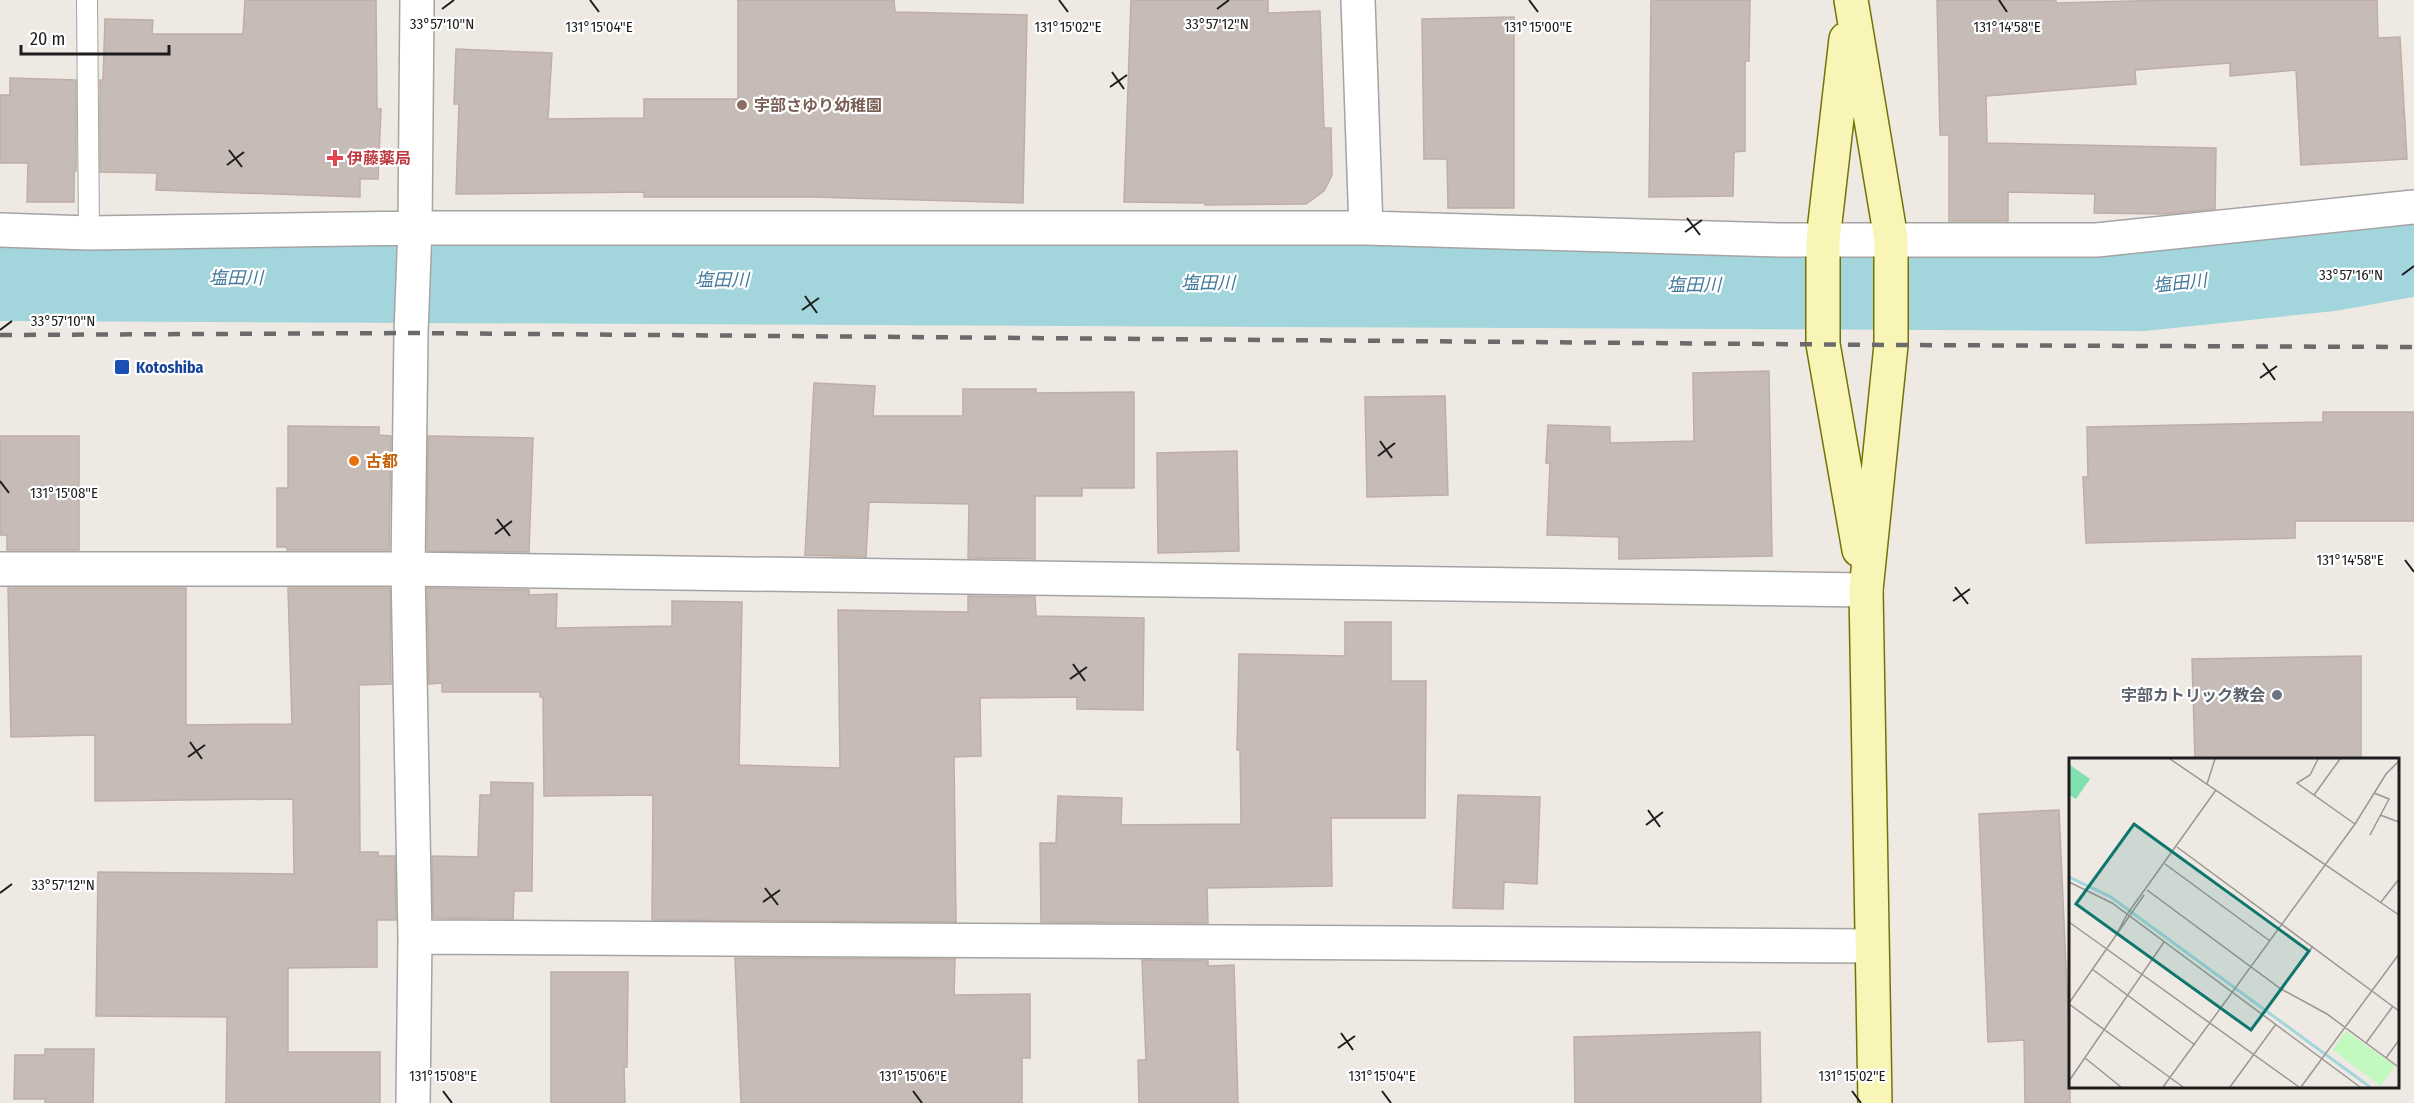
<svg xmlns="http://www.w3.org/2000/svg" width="2414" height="1103" viewBox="0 0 2414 1103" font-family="'Fira Sans Condensed','Noto Sans JP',sans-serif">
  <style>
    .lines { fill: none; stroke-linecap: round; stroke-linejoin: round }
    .river { stroke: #a3d6dc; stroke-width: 88 }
    .building { fill: #c6bbb6; stroke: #c0aea5; stroke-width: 1.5 }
    .lane-casing { stroke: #a4a4a4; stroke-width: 22 }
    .street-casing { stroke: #a4a4a4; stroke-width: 36 }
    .secondary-casing { stroke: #737305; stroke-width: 36 }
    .lane { stroke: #fff; stroke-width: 20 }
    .street { stroke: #fff; stroke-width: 33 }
    .secondary { stroke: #f9f5b6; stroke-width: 33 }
    .rail { stroke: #6b6b6b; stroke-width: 4.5; stroke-dasharray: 12 12; stroke-linecap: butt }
    .ticks { fill: none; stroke: #1d1d1d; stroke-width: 2 }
    .education-dot { fill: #8d6e63; stroke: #fff; stroke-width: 2 }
    .health-dot { fill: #e0444e; stroke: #fff; stroke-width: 2 }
    .transit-dot { fill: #1a4fb4; stroke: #fff; stroke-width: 2 }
    .food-dot { fill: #e8710a; stroke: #fff; stroke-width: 2 }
    .worship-dot { fill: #6b7280; stroke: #fff; stroke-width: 2 }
    .labels { text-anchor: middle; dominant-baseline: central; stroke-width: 4.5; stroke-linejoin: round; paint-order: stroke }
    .education-label { font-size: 16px; font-weight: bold; fill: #785e54; stroke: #fff; text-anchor: start }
    .health-label { font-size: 16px; font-weight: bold; fill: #be3a42; stroke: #fff; text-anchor: start }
    .transit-label { font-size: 16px; font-weight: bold; fill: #164399; stroke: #fff; text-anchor: start }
    .food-label { font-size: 16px; font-weight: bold; fill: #c56008; stroke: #fff; text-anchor: start }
    .worship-label { font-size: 16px; font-weight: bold; fill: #5b616d; stroke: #fff; text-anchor: end }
    .water-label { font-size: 18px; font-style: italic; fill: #447a9c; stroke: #fff }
    .inset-river { fill: none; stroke: #a3d6dc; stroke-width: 3 }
    .inset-road { fill: none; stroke: #9a9794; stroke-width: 1.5 }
    .view { fill: #0f766e; fill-opacity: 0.15; stroke: #0f766e; stroke-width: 3 }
    .inset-edge { fill: none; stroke: #1d1d1d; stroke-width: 3 }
    .ticks-label { font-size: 15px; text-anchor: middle; fill: #1d1d1d; stroke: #fff; stroke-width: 4.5; stroke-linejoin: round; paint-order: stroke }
  </style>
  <rect width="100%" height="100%" fill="#eee9e3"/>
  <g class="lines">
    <path class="river" d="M0,277L2143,287L2332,267L2414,252"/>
  </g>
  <path class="building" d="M245,0H376L377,109H381L378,179H360V197L156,190L157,173L100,172V80H103L105,19L153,20L152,34H243Z
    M738,0H894L895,12L1027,15L1023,203L813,197H644V192L456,194L459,104H454L456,49L552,53L548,119L644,118V99H738Z
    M1131,0H1268V13L1320,11L1324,128H1331L1332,175L1324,191L1306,204L1205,205V203L1124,202Z
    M1651,0H1750L1749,61H1745V151L1734,152L1733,196L1649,197Z
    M1937,0H2056V3L2171,0H2377L2378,38L2400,37L2407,159L2301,165L2296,70L2230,76V63L2135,70L2136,84L1986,96L1987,143L2216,148L2215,209L2164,214L2094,213L2095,194L2008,192V221H1949V135H1940Z
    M1514,17V208H1448L1447,159H1424L1422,19Z
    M10,78L76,80V171H74V202H27L28,163H0V95H10Z
    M1769,371L1772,556L1619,559V537L1547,535L1550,463H1546L1548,425L1610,427V443L1694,441L1693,373Z
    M814,383L875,386L873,416H963V389H1036V393L1134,392V488H1082V496H1035V559L968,558L969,504L869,502L866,557L805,555Z
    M1445,396L1448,495L1367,497L1365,397Z
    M2323,412H2414V521H2295V538L2086,543L2083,477H2088L2087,427L2323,422Z
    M288,426L379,427V435L391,436L389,550H287V547H277V488H288Z
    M0,436H79V550H7V535H0Z
    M428,436L533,438L529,552L427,551Z
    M1237,451L1239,551L1158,553L1157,453Z
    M8,588H186V725L292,724L288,588H390L391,684L359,685L360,852H378V856H395L396,920H377V967L288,968V1052H380V1103H226L227,1017L96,1016L98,872L294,874L293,799L95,801V735L11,737Z
    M427,588L529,590V595L557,594L556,628L672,626V601L742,602L739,765L840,768L838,610L968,612V596L1035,597L1036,616L1144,618L1143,710L1077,709V697L980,698L981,756L954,757L956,922L652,920L653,795L544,796L543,697H540V692H442V683L429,684Z
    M1345,622H1391V681H1426L1425,818H1331L1332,886L1207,888L1208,923L1041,922L1040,843H1056L1058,796L1122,798L1121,825L1241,824L1240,750H1237L1239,654L1345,656Z
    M2361,656V759H2195L2192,659Z
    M491,782L533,783L532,891H514L513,919L433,918L432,856L478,857L480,795H491Z
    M1458,795L1540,797L1537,884L1504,882L1503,909L1453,908Z
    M2059,810L2070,1056V1103H2025L2024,1040L1988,1042L1979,814Z
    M735,958L955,959L954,995L1030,994V1058H1022V1103H741Z
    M1142,960L1208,961V966L1234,965L1238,1103H1139L1138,1060H1146Z
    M551,972H628L627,1067H624L625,1103H551Z
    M1760,1032L1761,1103H1575L1574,1037Z
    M45,1049H94L93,1103H45V1099H14L15,1055H45Z"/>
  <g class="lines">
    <g class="lane-casing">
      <path id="lane" d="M87,0L89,233"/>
    </g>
    <g class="street-casing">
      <path id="street" d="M1358,0L1366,228
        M0,230L89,233L415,228H1366L1779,240H2097L2414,207
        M0,569H408L1866,590
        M415,937L1871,946
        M413,1103L415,937L408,569L411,333L415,228L417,0"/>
    </g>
    <g class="secondary-casing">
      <path id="secondary" d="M1851,0L1891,239V345L1866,590L1875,1103
        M1846,39L1823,240V344L1859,550"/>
    </g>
    <use href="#lane" class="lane"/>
    <use href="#street" class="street"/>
    <use href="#secondary" class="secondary"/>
    <path class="rail" d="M0,335L411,333L1891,345L2414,347"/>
  </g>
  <path class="ticks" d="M590,0L599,12M1059,0L1068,12M1529,0L1538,12M1999,0L2007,12M442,9L454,0M1217,9L1229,0M1112,72L1124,89M1110,87L1127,75M229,150L242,167M227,165L244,152M1687,218L1700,235M1685,232L1702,220M2402,275L2414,266M805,296L817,313M802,310L819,298M0,330L12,321M2263,363L2275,380M2260,378L2277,366M1380,441L1392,458M1378,456L1395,443M0,481L9,493M497,519L510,536M495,534L512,521M2405,560L2414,572M1955,587L1968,604M1953,601L1970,589M1073,664L1085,681M1070,679L1087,667M190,742L202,759M188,757L205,745M1648,810L1660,827M1646,825L1663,812M765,888L778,905M0,893L12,884M763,902L780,890M1341,1033L1353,1050M1338,1048L1355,1036M443,1091L452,1103M913,1091L922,1103M1382,1091L1391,1103M1852,1091L1861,1103"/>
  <circle class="education-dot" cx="742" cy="105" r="6"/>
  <path class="health-dot" d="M332 149h6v6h6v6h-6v6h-6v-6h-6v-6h6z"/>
  <rect class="transit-dot" x="114" y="359" width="16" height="16" rx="3"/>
  <circle class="food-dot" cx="354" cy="461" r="6"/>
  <circle class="worship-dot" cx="2277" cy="695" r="6"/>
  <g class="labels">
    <g class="education-label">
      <text x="754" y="105">宇部さゆり幼稚園</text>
    </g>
    <g class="health-label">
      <text x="347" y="158">伊藤薬局</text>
    </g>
    <g class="transit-label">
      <text x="136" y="367">Kotoshiba</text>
    </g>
    <g class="food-label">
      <text x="366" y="461">古都</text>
    </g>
    <g class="worship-label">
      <text x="2265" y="695">宇部カトリック教会</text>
    </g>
    <g class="water-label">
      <text x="236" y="278">塩田川</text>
      <text x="722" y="280">塩田川</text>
      <text x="1208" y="283">塩田川</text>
      <text transform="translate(2180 283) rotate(-6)">塩田川</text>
      <text x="1694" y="285">塩田川</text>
    </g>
  </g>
  <g transform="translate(2069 758)">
    <rect width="330" height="330" fill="#eee9e3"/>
    <path d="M277,273L326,308L311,328L264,292Z" fill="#c1f9bf"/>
    <path d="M1,7L21,21L7,41L0,37Z" fill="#81deaf"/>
    <path class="inset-river" d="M0,119L42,139L301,329"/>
    <path class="inset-road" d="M101,1L330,157M249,1L241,17L228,25L286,66M138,26L146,1M245,37L271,1M311,57L330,64M301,77L320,41L305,35M108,89L330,253M96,106L201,183M0,124L43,145L291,329M78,132L212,231L258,256L328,308M312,144L330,121M0,164L230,329M48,175L59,155L147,32M23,211L126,287M212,231L244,188M0,245L75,137M0,246L114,329M297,285L324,248M16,300L52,329M317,300L330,282M0,323L95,184M94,329L286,66L317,16L330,3M161,329L207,266M232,329L330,196"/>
    <path class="view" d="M65,66L240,193L182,272L7,146Z"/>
    <rect width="330" height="330" class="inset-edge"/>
  </g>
  <g class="ticks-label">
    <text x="442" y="29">33°57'10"N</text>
    <text x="1217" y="29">33°57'12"N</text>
    <text x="599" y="32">131°15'04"E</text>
    <text x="1068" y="32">131°15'02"E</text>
    <text x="1538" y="32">131°15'00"E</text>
    <text x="2007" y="32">131°14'58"E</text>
    <text x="2351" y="280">33°57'16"N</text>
    <text x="63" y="326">33°57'10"N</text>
    <text x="64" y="498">131°15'08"E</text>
    <text x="2350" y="565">131°14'58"E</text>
    <text x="63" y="890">33°57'12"N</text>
    <text x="443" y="1081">131°15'08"E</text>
    <text x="913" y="1081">131°15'06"E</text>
    <text x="1382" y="1081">131°15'04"E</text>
    <text x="1852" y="1081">131°15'02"E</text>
  </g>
  <path d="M21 45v9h148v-9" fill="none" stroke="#1d1d1d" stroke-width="3"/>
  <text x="30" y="45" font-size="18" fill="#1d1d1d" stroke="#ffffff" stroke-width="4.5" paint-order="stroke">20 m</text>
</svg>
